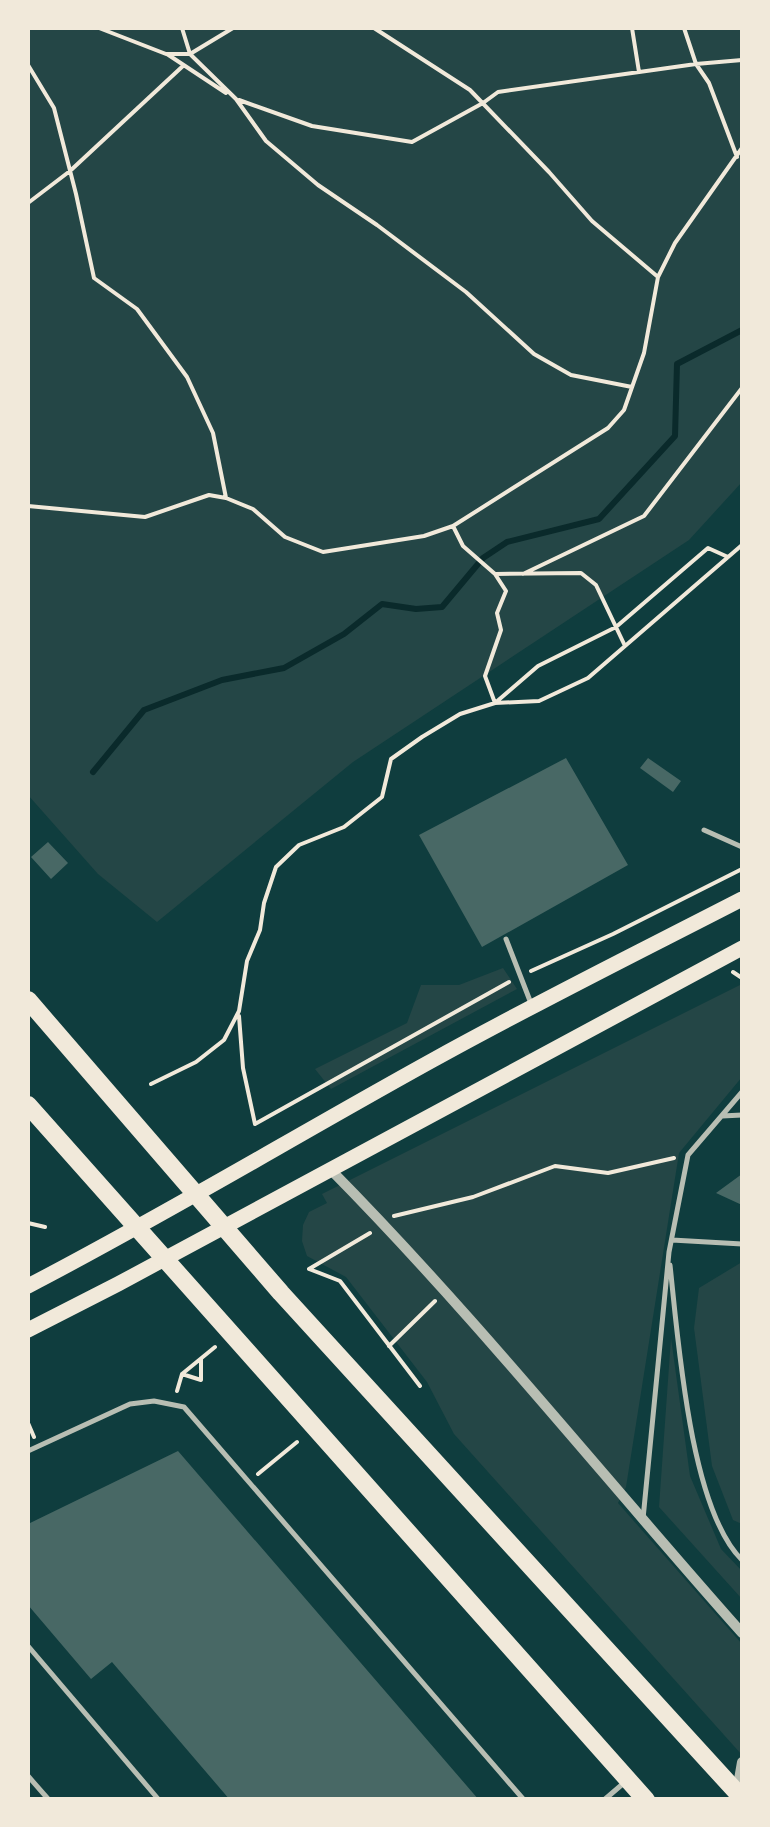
<svg xmlns="http://www.w3.org/2000/svg" width="770" height="1827" viewBox="0 0 770 1827" font-family="'PT Sans',sans-serif">
  <style>
    .green { fill: #244646 }
    .lines { fill: none; stroke-linecap: round; stroke-linejoin: round }
    .stream { stroke: #0a2a2b; stroke-width: 6 }
    .building { fill: #486865 }
    .path { stroke: #f1e9da; stroke-width: 4 }
    .service { stroke: #b8beb3; stroke-width: 5 }
    .minor { stroke: #b8beb3; stroke-width: 10 }
    .secondary { stroke: #f1e9da; stroke-width: 15 }
    .primary { stroke: #f1e9da; stroke-width: 18 }
  </style>
  <rect width="100%" height="100%" fill="#0f3d3e"/>
  <path class="green" d="M28,28H742V482L689,540L353,762L157,922L98,874L28,795Z
    M503,968L517,989L331,1089L315,1069L407,1023L421,985H459Z
    M742,984V1077L679,1153L626,1487L618,1503L742,1644V1755L454,1434L427,1382L346,1277L307,1256L302,1241L303,1225L309,1212L327,1203L322,1194Z
    M742,1262V1524L733,1520L712,1466L694,1328L699,1288Z
    M671,1338L690,1476L721,1549L742,1571V1599L659,1507Z"/>
  <g class="lines">
    <path class="stream" d="M93,772L144,710L222,680L284,668L344,634L382,604L416,609L442,607L483,558L507,542L599,519L675,436L677,364L742,330"/>
  </g>
  <path class="building" d="M566,758L628,865L482,947L419,835Z
    M648,758L681,781L673,792L640,768Z
    M48,842L68,863L51,879L31,857Z
    M742,1174V1205L716,1193Z
    M178,1451L479,1800H230L112,1662L91,1679L28,1605V1524Z"/>
  <g class="lines">
    <path class="path" d="M99,28L166,54H190L236,99L266,141L318,185L377,225L466,292L534,354L571,375L632,387
      M182,28L190,54L233,28
      M374,28L470,90L549,172L592,221L658,277
      M632,28L639,72
      M684,28L696,64L709,83L737,157
      M167,54L226,93
      M28,65L54,108L76,194L94,278L137,309L187,377L213,433L226,498
      M239,100L312,126L412,142L483,103L498,92L696,64L742,60
      M28,203L70,171L184,65
      M28,506L145,517L209,495L226,498L253,509L285,537L323,552L424,536L453,526L608,428L624,410L644,353L658,277L675,243L742,148
      M453,526L463,546L495,574L506,591L497,613L501,630L485,676L495,703L538,666L616,627L708,548L728,557
      M495,574L581,573L596,585L625,646
      M523,574L644,516L742,388
      M531,971L613,934L742,869
      M733,972L742,978
      M239,1016L243,1068L255,1124L509,982
      M151,1084L196,1062L224,1040L239,1011L247,961L260,930L264,903L276,867L299,845L344,827L382,797L391,759L422,737L460,714L495,703L539,701L588,678L742,545
      M394,1216L473,1197L555,1166L608,1173L674,1158
      M28,1223L45,1227
      M309,1269L370,1233
      M309,1269L340,1281L420,1386
      M389,1346L435,1301
      M182,1374L201,1380V1359
      M177,1391L182,1374L215,1347
      M28,1423L34,1437
      M258,1474L297,1442"/>
    <path class="service" d="M704,830L742,847
      M506,939L532,1006
      M722,1116L742,1115
      M672,1240L742,1244
      M670,1265C678,1339 690,1509 742,1560
      M28,1451L130,1404L154,1401L184,1407L524,1800
      M643,1519L669,1252L688,1155L742,1092
      M28,1646L159,1800
      M28,1776L49,1800
      M604,1800L625,1782"/>
    <path class="minor" d="M331,1170C476,1317 605,1479 742,1633
      M737,1791L742,1762"/>
    <path class="secondary" d="M28,1286C165,1215 297,1135 433,1060C534,1004 639,952 742,899
      M28,1330L118,1284L742,948"/>
    <path class="primary" d="M28,1000L281,1293L742,1798
      M28,1105L646,1800"/>
  </g>
  <rect width="770" height="1827" fill="none" stroke="#f1e9da" stroke-width="60"/>
</svg>
